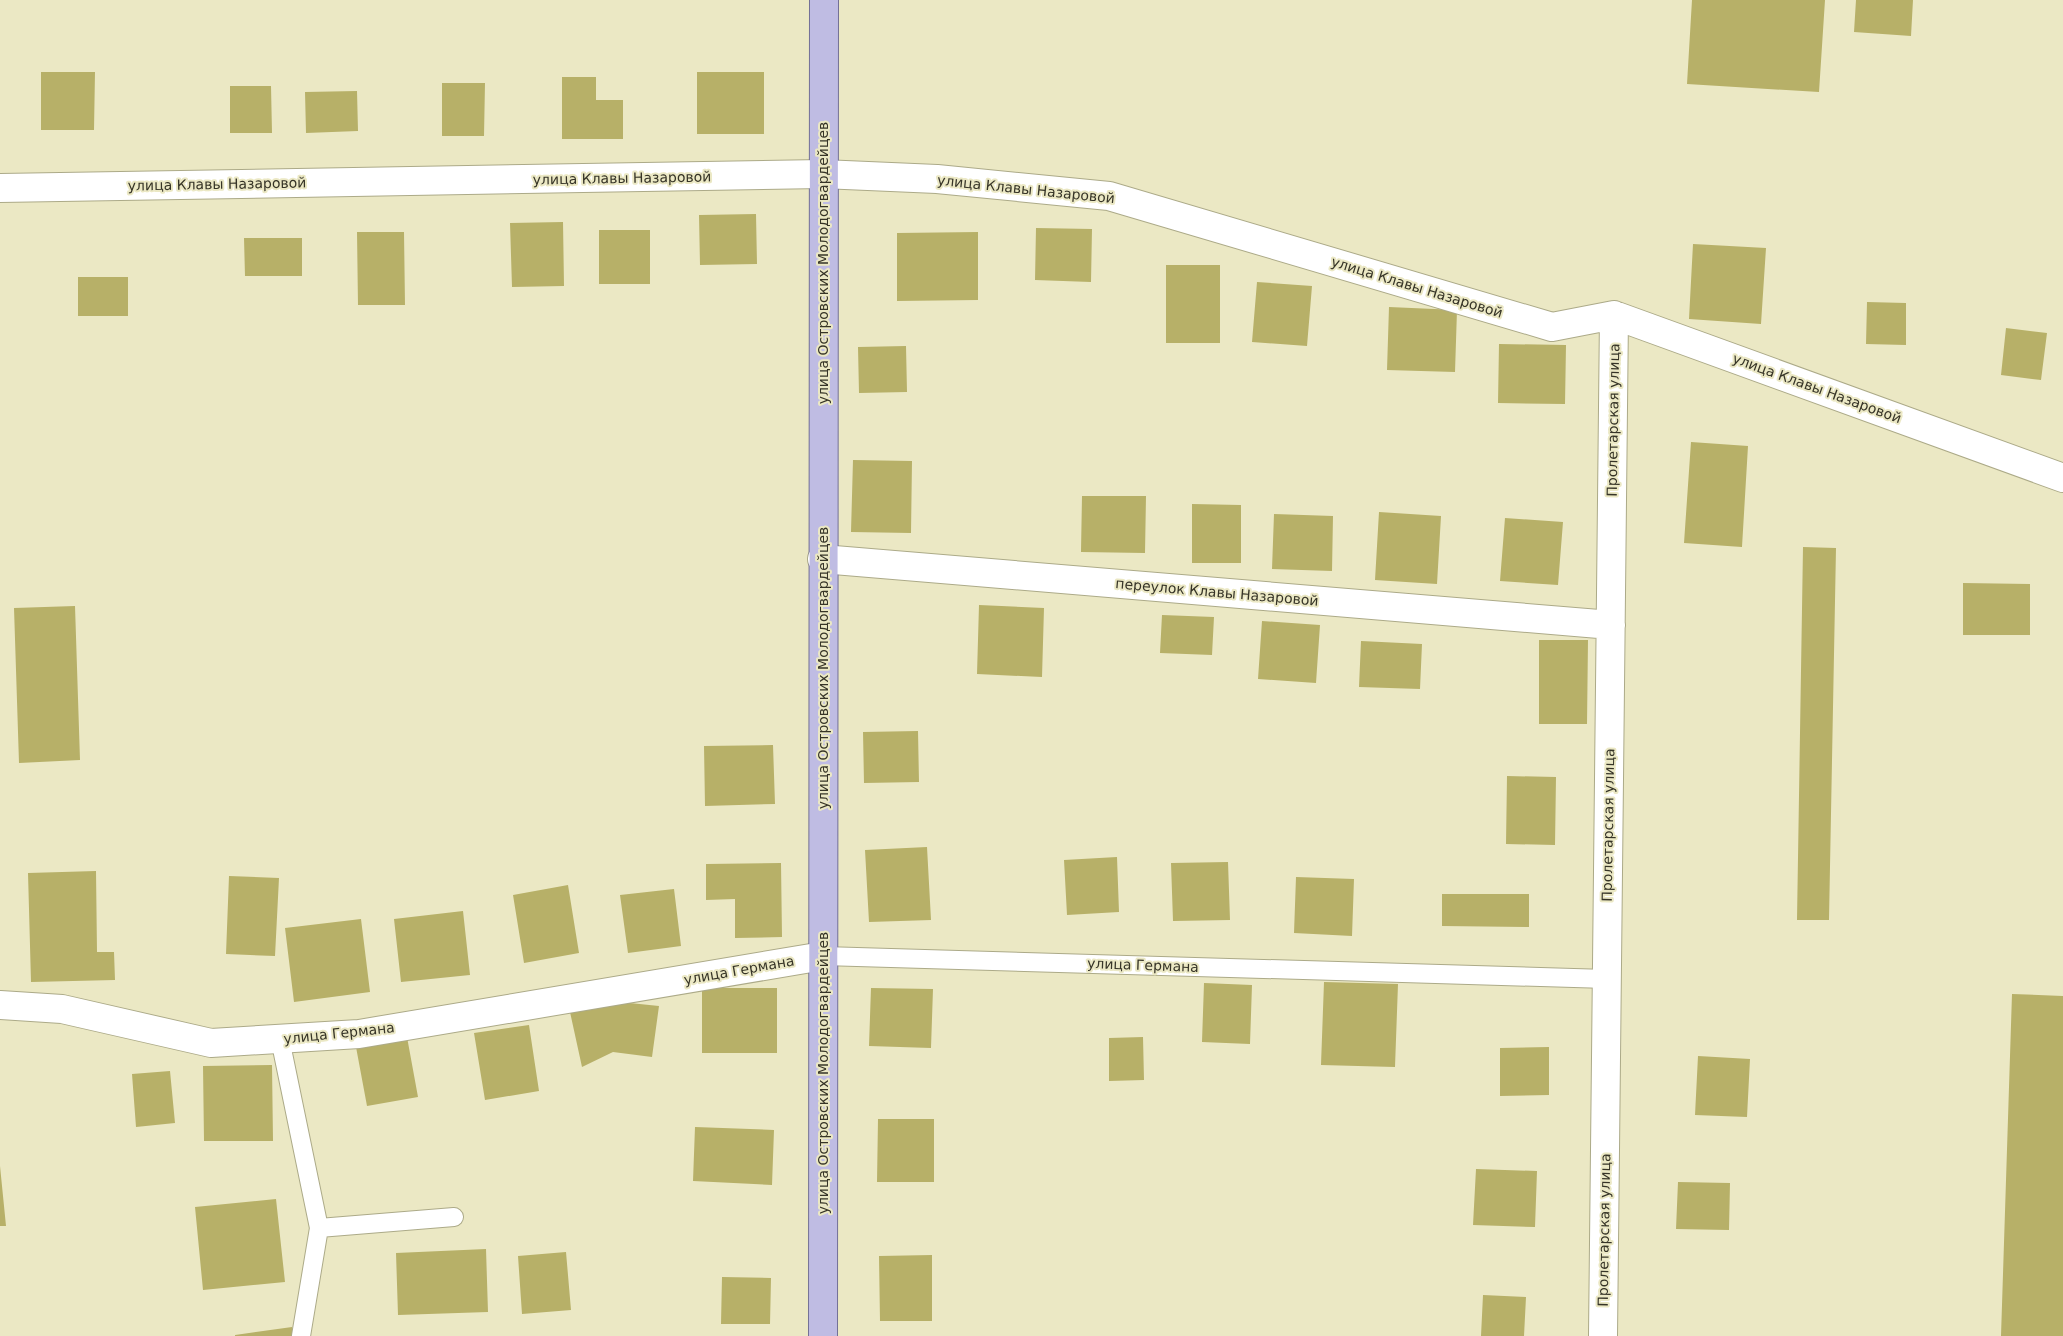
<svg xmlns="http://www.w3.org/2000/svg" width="2063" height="1336" viewBox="0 0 2063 1336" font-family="'DejaVu Sans',sans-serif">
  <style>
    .building { fill: #b7b068 }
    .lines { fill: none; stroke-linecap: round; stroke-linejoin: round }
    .service-casing { stroke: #acaa88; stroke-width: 20 }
    .minor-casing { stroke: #acaa88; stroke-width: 30 }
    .primary-casing { stroke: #737096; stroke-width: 30 }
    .service { stroke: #fff; stroke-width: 18 }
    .minor { stroke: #fff; stroke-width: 28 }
    .primary { stroke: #bfbce3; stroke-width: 28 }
    .labels { text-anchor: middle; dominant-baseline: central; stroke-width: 4; stroke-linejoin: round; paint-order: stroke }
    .street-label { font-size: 14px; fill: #363427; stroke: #ebe8c4 }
  </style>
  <rect width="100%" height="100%" fill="#ebe8c4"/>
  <path class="building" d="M1692,0H1825L1819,92L1687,84Z
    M1856,0H1913L1911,36L1854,32Z
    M41,72H95L94,130H41Z
    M697,72H764V134H697Z
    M562,77H596V100H623V139H562Z
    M442,83H485L484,136H442Z
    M230,86H271L272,133H230Z
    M357,91L358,131L306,133L305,92Z
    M756,214L757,264L700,265L699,215Z
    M563,222L564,286L512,287L510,223Z
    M1036,228L1092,229L1091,282L1035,280Z
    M599,230H650V284H599Z
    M357,232H404L405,305H358Z
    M978,232V300L897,301V233Z
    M244,238H302V276H245Z
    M1693,244L1766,248L1761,324L1689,319Z
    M1166,265H1220V343H1166Z
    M78,277H128V316H78Z
    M1257,282L1312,286L1307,346L1252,342Z
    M1867,302L1906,303V345L1866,344Z
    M1389,307L1457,310L1455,372L1387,370Z
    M2006,328L2047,333L2041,380L2001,375Z
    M1499,344L1566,345L1565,404L1498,403Z
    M906,346L907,392L859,393L858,347Z
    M1691,442L1748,446L1742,547L1684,543Z
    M853,460L912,461L911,533L851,532Z
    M1082,496H1146L1145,553L1081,552Z
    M1192,504L1241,505V563H1192Z
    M1379,512L1441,516L1437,584L1375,580Z
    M1274,514L1333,516L1332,571L1272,569Z
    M1505,518L1563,522L1558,585L1500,581Z
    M1803,547L1836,548L1829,920H1797Z
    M1963,583L2030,584V635H1963Z
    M979,605L1044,608L1042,677L977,674Z
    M75,606L80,760L19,763L14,608Z
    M1162,615L1214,617L1212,655L1160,653Z
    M1262,621L1320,625L1316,683L1258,679Z
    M1539,640H1588L1587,724H1539Z
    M1361,641L1422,644L1420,689L1359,687Z
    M918,731L919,782L864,783L863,732Z
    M773,745L775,804L705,806L704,746Z
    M1507,776L1556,777L1555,845L1506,844Z
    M927,847L931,920L869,922L865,850Z
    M1117,857L1119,912L1067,915L1064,860Z
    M1228,862L1230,920L1173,921L1171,863Z
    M781,863L782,937L735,938V899L706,900V864Z
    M96,871L97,952H114L115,980L31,982L28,873Z
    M229,876L279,878L275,956L226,954Z
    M1296,877L1354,879L1352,936L1294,933Z
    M568,885L579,953L524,963L513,895Z
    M674,889L681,946L628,953L620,895Z
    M1442,894H1529V927L1442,926Z
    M463,911L470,975L401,982L394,919Z
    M361,919L370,992L294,1002L285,928Z
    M1324,982L1398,984L1395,1067L1321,1065Z
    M1204,983L1252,985L1250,1044L1202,1042Z
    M702,988H777V1053H702Z
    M871,988L933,989L931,1048L869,1046Z
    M2012,994L2063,996V1336H2001Z
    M620,1002L659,1006L652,1057L613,1052L582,1067L570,1012Z
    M529,1025L539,1091L485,1100L474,1033Z
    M407,1037L418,1097L367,1106L356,1047Z
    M1143,1037L1144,1080L1109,1081V1038Z
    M1549,1047V1095L1500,1096V1048Z
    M1698,1056L1750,1059L1747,1117L1695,1115Z
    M272,1065L273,1141H204L203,1066Z
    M170,1071L175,1123L136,1127L132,1074Z
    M878,1119H934V1182H877Z
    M695,1127L774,1130L772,1185L693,1181Z
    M0,1166L6,1226H0Z
    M1476,1169L1537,1171L1535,1227L1473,1225Z
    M1678,1182L1730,1183L1729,1230L1676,1229Z
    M276,1199L285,1282L203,1290L195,1207Z
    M486,1249L488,1312L398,1315L396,1253Z
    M566,1252L571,1310L522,1314L518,1256Z
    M932,1255V1321H880L879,1256Z
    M722,1277L771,1278L770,1324H721Z
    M1483,1295L1526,1297L1524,1336H1481Z
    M292,1327L293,1336H235V1335Z"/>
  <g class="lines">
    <g class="service-casing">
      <path id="service" d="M823,956L1607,979
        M280,1039L319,1228L301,1336
        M319,1228L454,1217"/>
    </g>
    <g class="minor-casing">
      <path id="minor" d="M0,188L822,174L937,179L1109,196L1552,327L1614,315L2063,478
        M822,559L1611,625
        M0,1005L62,1009L211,1043L359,1034L823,956
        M1603,1336L1614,315"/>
    </g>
    <g class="primary-casing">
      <path id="primary" d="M823,1336L824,0"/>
    </g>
    <use href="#service" class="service"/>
    <use href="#minor" class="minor"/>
    <use href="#primary" class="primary"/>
  </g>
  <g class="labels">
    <g class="street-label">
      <text transform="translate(622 178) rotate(-1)">улица Клавы Назаровой</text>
      <text transform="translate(217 184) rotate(-1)">улица Клавы Назаровой</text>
      <text transform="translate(1026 189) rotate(6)">улица Клавы Назаровой</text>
      <text transform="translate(823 263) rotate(-90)">улица Островских Молодогвардейцев</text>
      <text transform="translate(1417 287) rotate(17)">улица Клавы Назаровой</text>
      <text transform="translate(1817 388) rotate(20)">улица Клавы Назаровой</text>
      <text transform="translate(1613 420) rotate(-89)">Пролетарская улица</text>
      <text transform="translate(1217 592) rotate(5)">переулок Клавы Назаровой</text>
      <text transform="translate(823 668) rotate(-90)">улица Островских Молодогвардейцев</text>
      <text transform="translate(1608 825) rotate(-89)">Пролетарская улица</text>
      <text transform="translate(1143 965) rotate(2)">улица Германа</text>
      <text transform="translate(739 970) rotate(-10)">улица Германа</text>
      <text transform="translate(339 1033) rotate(-6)">улица Германа</text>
      <text transform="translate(823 1073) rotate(-90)">улица Островских Молодогвардейцев</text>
      <text transform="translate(1604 1230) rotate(-89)">Пролетарская улица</text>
    </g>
  </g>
</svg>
